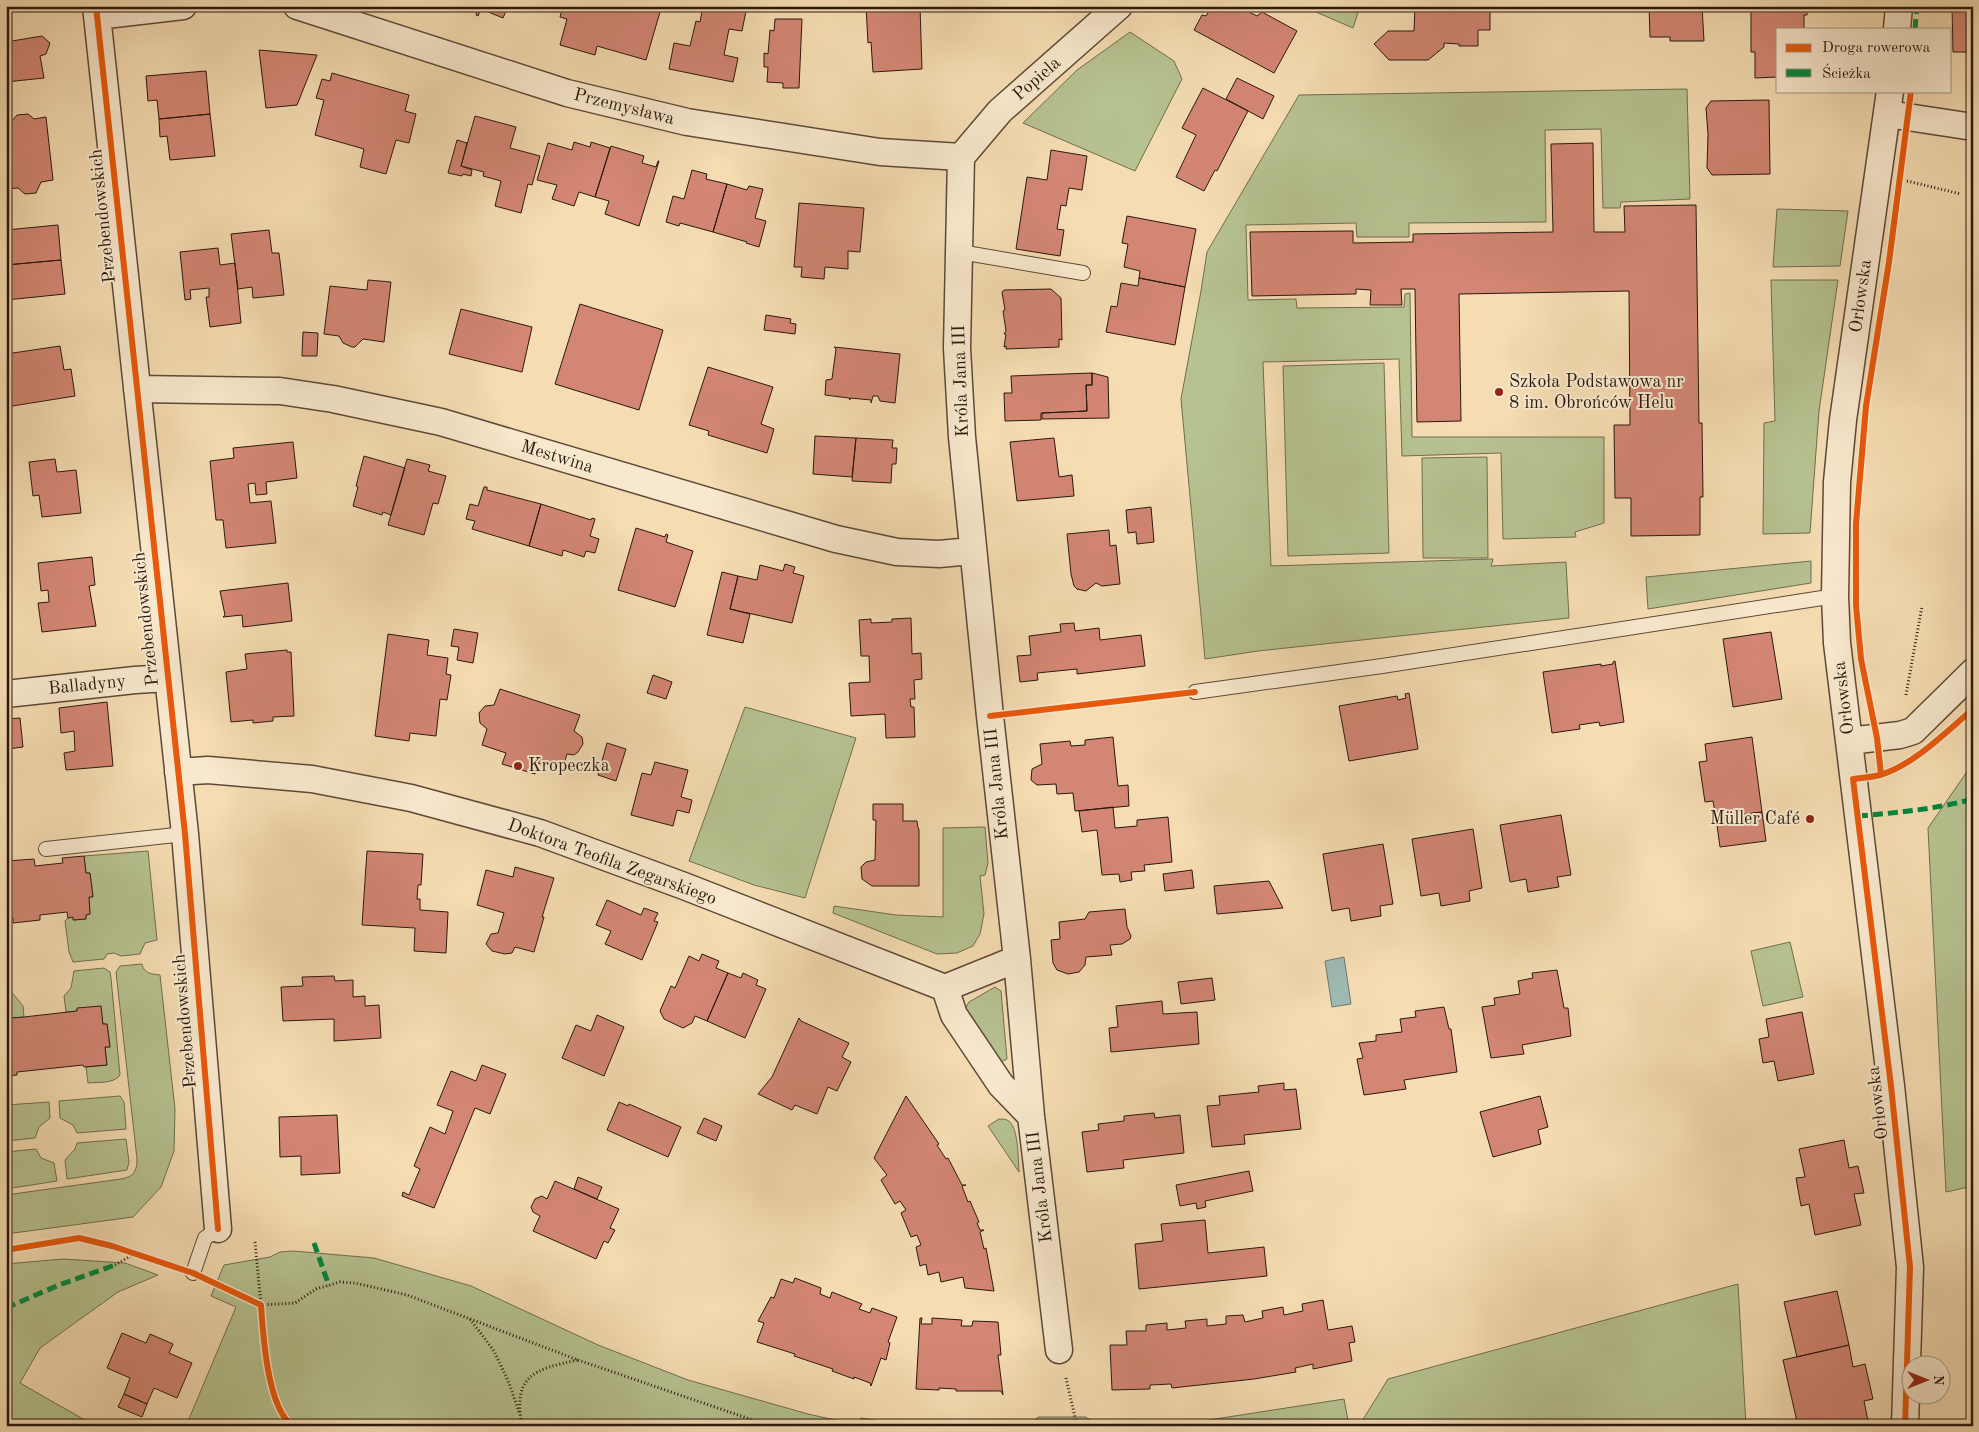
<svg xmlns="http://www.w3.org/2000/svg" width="1979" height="1432" viewBox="0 0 1979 1432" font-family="'Old Standard TT',serif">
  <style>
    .green { fill: #b6c290; stroke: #706d4f }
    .water { fill: #9dbab2; stroke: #6f7970 }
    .building { fill: #d38674; stroke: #2a180e }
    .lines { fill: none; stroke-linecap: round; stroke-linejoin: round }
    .lane-casing { stroke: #5d4937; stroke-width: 16 }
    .street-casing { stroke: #5d4937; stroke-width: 29 }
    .path { stroke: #2a180e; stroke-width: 3; stroke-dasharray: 1 2.5; stroke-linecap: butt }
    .lane { stroke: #f8e8cd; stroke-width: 14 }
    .street { stroke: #f8e8cd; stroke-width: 26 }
    .quiet { stroke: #00873e; stroke-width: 5; stroke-dasharray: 10 5; stroke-linecap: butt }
    .cycleway-casing { stroke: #f8e8cd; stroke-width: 9 }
    .cycleway { stroke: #e8590c; stroke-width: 6 }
    .poi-dot { fill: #8f2418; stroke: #f8e8cd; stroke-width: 2 }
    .labels { text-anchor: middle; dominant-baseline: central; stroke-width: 4; stroke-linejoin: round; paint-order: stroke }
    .street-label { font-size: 18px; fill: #2a180e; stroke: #f8e8cd }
    .poi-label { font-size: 18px; fill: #2a180e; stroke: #f8e8cd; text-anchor: start }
  </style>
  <rect width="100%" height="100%" fill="#f5dcb2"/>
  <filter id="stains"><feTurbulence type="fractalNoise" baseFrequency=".004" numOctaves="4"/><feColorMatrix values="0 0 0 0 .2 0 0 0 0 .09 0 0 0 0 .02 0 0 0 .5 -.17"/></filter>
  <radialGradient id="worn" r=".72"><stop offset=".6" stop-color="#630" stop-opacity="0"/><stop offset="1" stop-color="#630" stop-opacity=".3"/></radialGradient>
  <path class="green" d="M1302,6H1360L1353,28Z
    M1130,32L1174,61L1182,79L1135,171L1023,123L1077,70Z
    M1687,89L1690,199L1621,202L1620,208H1603L1601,129L1545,130L1546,222L1409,223V237H1357L1356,223L1246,225L1248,300L1296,299L1297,308L1404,307L1405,294L1410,293L1412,437H1604V523L1575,532L1576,537L1503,539L1501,453L1402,456L1399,359L1263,362L1271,566L1493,559L1491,566L1566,562L1569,618L1258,651L1205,659L1181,399L1201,291L1207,252L1299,95Z
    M1777,209L1848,211L1840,266L1773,267Z
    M1771,280H1838L1819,411L1810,533L1763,534L1764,423L1775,421Z
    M1384,363L1389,553L1288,556L1283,366Z
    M1487,457L1488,558H1423L1422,458Z
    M1811,561V583L1648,609L1646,577Z
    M745,707L856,738L805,898L754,885L689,861Z
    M1973,763V1186L1946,1192L1928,828Z
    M985,827L988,863L985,875L980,876L984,914L980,934L973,946L957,953L937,954L833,913L834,906L896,915L943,917V828Z
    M148,851L157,940L145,943L140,954L121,956L114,953L107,954L104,959L73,962L69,952L65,921L68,918L73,917L74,920L86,919V915L90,914L89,897L93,896L90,873H86L84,856Z
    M1790,942L1803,997L1763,1006L1751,951Z
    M142,964C144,974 152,974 160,975L175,1109L174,1151L161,1187L133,1217L6,1234V1195L121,1179C134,1177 137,1171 137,1159L116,972L120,966Z
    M104,968L110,972L111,978L120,1075C114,1084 98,1082 88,1083L86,1067L107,1065L105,1047H110L107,1024H103L77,1011L66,1012L64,996L71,988L74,971Z
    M6,985L23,1006L24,1017L11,1018L10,1015L6,1016Z
    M995,987L1001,991L1007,1059L1001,1062L969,1016L966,1007L969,1002Z
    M120,1096L124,1102L126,1129L77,1133L73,1125L60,1118L59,1101Z
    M49,1102L50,1118L39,1127L35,1138L6,1141V1105Z
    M999,1119C1000,1119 1006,1119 1007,1120C1019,1125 1018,1160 1019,1172L988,1126Z
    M126,1139L129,1162L127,1170L67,1179L65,1160L75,1149L77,1143Z
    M36,1149L41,1158L54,1163L57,1181L6,1189V1152Z
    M293,1251L374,1258L471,1286L598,1345L688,1380L808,1414L858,1425L861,1418L912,1426H186L236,1307L211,1296L224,1265L270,1257L280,1252Z
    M63,1259L125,1263L158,1275L118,1292L40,1348L20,1383L83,1419L101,1426H6V1264Z
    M1738,1284L1746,1426H1359L1388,1379Z
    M1344,1399L1349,1426H1170Z
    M1038,1417H1086L1097,1426H1030Z"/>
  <path class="water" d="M1344,957L1351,1004L1332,1007L1325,961Z"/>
  <path class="building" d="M461,6H508L503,18L481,9L478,16L476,15L477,13Z
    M563,6H611L623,10L624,6H641L660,12L646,60L597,46L595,55L560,45L567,19L560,17Z
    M703,6H747L742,31L729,29L724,55L738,58L733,82L669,69L674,43L690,46L696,21L700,22Z
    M866,6H920L922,69L873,72L871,42L868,43Z
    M1212,6H1245L1247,11L1257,16L1262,12L1297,31L1274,73L1194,30L1202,15L1206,16Z
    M1415,6H1496V10H1490V30H1478V46H1459V44L1444,43V47L1428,60H1389L1374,44L1388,31H1414Z
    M1649,6H1702L1704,41H1670V37H1650Z
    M1755,6H1807V15H1804V29H1778V77L1755,78V52H1751V11H1755Z
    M1952,6H1973V52H1953Z
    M775,19H802L799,88H783V83L767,82L768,67H764V53L768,54L770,30L774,31Z
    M42,36L50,43L46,54L40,56L44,78L6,82V42Z
    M259,50L317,55L297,105L266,108Z
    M206,71L210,114L159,119L157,100L148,101L146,76Z
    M332,73L409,95L405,111L416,114L409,143L396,140L386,174L360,167L364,149L315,135L324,100L316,98L322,79L330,81Z
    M1237,78L1274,96L1263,119L1226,99Z
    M1203,88L1248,111L1217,171L1215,170L1204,191L1176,177L1196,135L1182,128Z
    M1769,100L1770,174L1712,175L1707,168L1708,134L1706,108L1711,101Z
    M28,114L34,119L46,117L53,180L41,182L36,193L25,194L18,188L6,189V121H12L17,115Z
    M210,114L215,156L170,160L167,136L160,137L159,119Z
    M475,116L516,127L510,148L540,156L532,185L528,184L521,213L495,206L501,181L483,176L484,172L461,166Z
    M457,140L467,143L461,166L472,170L471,176L463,174L462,176L448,173Z
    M574,142L590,147L591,142L610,148L595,197L579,192L574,206L552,199L557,185L537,180L548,143L572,150Z
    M1593,143L1594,232H1625L1624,206L1696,205L1699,423H1702L1703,497H1700V535L1631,536V498H1615L1614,425H1630L1629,291L1459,294L1461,421L1417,422L1415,289H1401L1402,305H1370L1371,290L1356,289V294L1252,296L1250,232L1353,231V243L1413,242V234L1553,232L1551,144Z
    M611,146L644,156L642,163L656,167L658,161H659L639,226L605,214L609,201L595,197Z
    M1051,150L1087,156L1082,190L1069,188L1066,206L1061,205L1057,229L1064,230L1060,256L1016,249L1027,177L1047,180Z
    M692,170L707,174L706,179L727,184L713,232L680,223L679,226L666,222L673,196L684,199Z
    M727,184L747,190L749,186L763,189L755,218L766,221L759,247L746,243L747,242L713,232Z
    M799,203L864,208L860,252L848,251V269L825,267L824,279L801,277L802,267H794Z
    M1127,216L1196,229L1185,287L1139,278L1140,271L1124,267L1128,244L1122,243Z
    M58,225L61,260L6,265V230Z
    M269,230L272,253H279L284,295L253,298L252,287L238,289L231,234Z
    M218,248L220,265L235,263L241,323L210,327L206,297H209V288L190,290L191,299L185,300L180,252Z
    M61,260L65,294L6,300V265Z
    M1139,278L1185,287L1175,345L1106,332L1111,306L1117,307L1121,283L1138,286Z
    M368,280L391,282L384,342L363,339L355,347H352L343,343L339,336L324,334L330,286L367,290Z
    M1051,289L1061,298L1062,340L1059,339V347L1006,349V346L1004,347L1006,334H1004L1006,331L1003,311L1005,310L1002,292L1004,290Z
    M580,304L663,330L639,410L555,384Z
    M461,309L532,327L522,372L449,354Z
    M766,315L791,319L790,323L796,324L795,334L764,330Z
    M303,332L318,333L317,356H302Z
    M60,346L64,370L71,369L75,396L6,407V354Z
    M834,347L900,354L895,403L880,401L878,396H873L871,403V400L850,398V400L849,398L825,395L826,380L832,379L836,349Z
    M708,367L773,387L761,424L774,429L767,453L708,435L709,431L689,425Z
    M1092,373V385H1086L1087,411L1041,413V420L1005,421L1004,393H1012L1011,376Z
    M1092,373L1108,377L1109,418L1042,419V413L1087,411L1086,385H1092Z
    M815,436L856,438L852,477L813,474Z
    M856,438L893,440L892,448H897L896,464H892L891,483L852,481Z
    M1054,438L1059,477L1072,475L1074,496L1017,501L1010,442Z
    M293,442L297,478L266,482L267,494L256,495L255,483L248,484L250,503L271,501L276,543L226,548L223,520H216L210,461L234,458L233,448Z
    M364,456L405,468L391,515L383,512L382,515L353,506L358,487L356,486Z
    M55,459L57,472L76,470L81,513L42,517L39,495L33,496L29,462Z
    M407,459L430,465L428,471L446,476L438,504L433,503L424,535L388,525Z
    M484,487H487V490L541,504L529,546L472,529L475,521L466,519L470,504L478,506Z
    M541,504L591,520L592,518L595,519L590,536L599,539L595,553L586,551L584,557L563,550L562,556L529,546Z
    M1151,507L1154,542L1137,544L1136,532L1128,533L1126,510Z
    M636,528L665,537L666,534L668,535L666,542L693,551L675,607L618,590Z
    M1109,530L1110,546L1116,545L1120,584L1102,586L1096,583L1086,591L1077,589L1074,586L1071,574L1067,534Z
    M92,557L95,585L89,586L96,626L42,632L38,603L49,602L48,590L41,591L38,563Z
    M785,564L795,567L793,573L804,576L792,623L730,609L738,576L757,580L760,565L783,571Z
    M722,572L738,576L730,609L750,614L743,643L707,635Z
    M288,583L292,621L243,627L242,615L223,617L225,615L220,591Z
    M911,618L912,654L921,653L922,679L914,680L915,699H910L911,707H914L915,737L886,738L885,714L851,716L849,683L870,682L869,656H861L859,620L871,619V623L892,622V619Z
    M1074,623L1075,631L1099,628L1100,640L1141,635L1145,666L1077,674V669L1037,673L1038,680L1020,682L1017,656L1031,655L1029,636L1061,632L1060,624Z
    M454,629L478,633L473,663L457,660L459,647L451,646Z
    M1771,632L1782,699L1733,707L1723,639Z
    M388,634L429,640L427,655L448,658L446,674L451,675L447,700L440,699L436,736L410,733L409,741L375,736Z
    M287,650V652H291L294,716L273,717V721L253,723V720L231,722L226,672L247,669L245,654Z
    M1615,661L1624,722L1600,726L1599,722L1579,725L1580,729L1552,733L1543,672L1601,664V666L1613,664V662Z
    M653,675L672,682L666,699L647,693Z
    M500,689L580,715L574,731L582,737L583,744L578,752L574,755L567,754L562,770L538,763L535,774L502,764L506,753L482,745L487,729L480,723L479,713L485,706L494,705Z
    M1409,693L1418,749L1349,761L1339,706L1397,696L1398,700L1406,698L1405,694Z
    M107,702L113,766L66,770L64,753L75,751L74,731L61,733L59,708Z
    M20,718L23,747L8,749L6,719Z
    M1113,737L1118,786L1128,785L1129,806L1075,811L1073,793L1057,794L1056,784L1037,785L1031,780L1032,769L1042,764L1040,744L1070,741L1071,746L1085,745V740Z
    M1752,737L1762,812L1716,818L1713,801L1705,802L1699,762L1707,761L1705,744Z
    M607,743L626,749L616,781L598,775Z
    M655,762L688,770L681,797L692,800L689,813L677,810L673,826L631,815L642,773L651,775Z
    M873,804H903V821H917L918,828L919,829V886H872L862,879L861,867L866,862L875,860L876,820H873Z
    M1113,807L1115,828L1137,826V820L1168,817L1172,862L1144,865L1145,871L1131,872L1132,880L1120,882L1119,874L1102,875L1097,830L1082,832L1079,811Z
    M1762,812L1766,841L1720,847L1716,818Z
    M1561,815L1571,875L1557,877L1559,887L1528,892L1526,879L1510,882L1500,825Z
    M1473,829L1482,888L1469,891L1470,901L1441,906L1439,893L1421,896L1412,839Z
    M1383,844L1393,904L1380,906L1381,916L1351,921L1349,908L1332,911L1323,854Z
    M367,851L423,854L421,885H418L417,899H420V910L448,912L446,953L414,951L415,928L362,925Z
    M84,856L86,873H90L93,897H89L90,914L86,915V919L73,920V917L68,918L67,912L40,915V920L13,923V918H6L7,861L34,859L35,866L63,863L62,858Z
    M515,867L554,878L542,917H544L534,952L515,947L512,953L505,954L492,951L486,944L491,934L498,933L504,913L477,905L486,870L513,877Z
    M1192,870L1194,888L1165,891L1163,874Z
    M1269,881L1283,908L1217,914L1214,886Z
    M607,900L641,915L644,908L658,913L654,921L658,922L642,960L605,944L611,931L596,925Z
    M1125,909L1127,927L1131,936L1130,939L1122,944L1110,945L1112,955L1086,957L1085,965L1079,972L1068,974L1057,970L1053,963L1051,940L1060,939L1059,922L1085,919L1089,912Z
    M702,954L719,961L716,968L728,973L707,1021L695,1016L692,1023L683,1028L664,1019L660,1011L671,986L675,988L689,956L699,961Z
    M1557,970L1564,1008H1568L1571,1036L1522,1045L1524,1054L1491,1058L1482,1007L1495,1005L1494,998L1520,994L1518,981L1533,978L1532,973Z
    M728,973L741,978L743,973L758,980L756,985L766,989L745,1038L707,1021Z
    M334,976L335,981L353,980V997L365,996V1006L379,1005L381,1038L334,1041V1019L283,1021L281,987L303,986L302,977Z
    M1212,978L1215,1000L1181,1004L1178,982Z
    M1162,1001L1163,1014L1197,1012L1199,1044L1111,1052L1109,1028L1118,1027L1116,1006Z
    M101,1006L103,1024H107L110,1047H105L107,1065L84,1067L83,1065L17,1072V1075L6,1076V1016L11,1015V1018L24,1017L77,1011V1008Z
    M1444,1007L1449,1029H1451L1457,1072L1404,1080L1406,1089L1364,1095L1357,1059L1363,1058L1359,1043L1376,1041V1035L1402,1032L1400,1019L1416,1017L1415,1011Z
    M1802,1012L1814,1074L1778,1081L1774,1061L1763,1063L1759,1039L1769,1037L1766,1019Z
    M597,1015L624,1027L604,1076L562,1058L576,1025L591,1031Z
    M799,1018L801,1021L849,1043L842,1057L851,1062L837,1091L828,1087L817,1114L795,1105L792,1110L758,1094L772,1077Z
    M482,1065L506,1074L490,1114L475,1108L434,1208L402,1196L403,1192L409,1195L420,1169L414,1166L430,1127L445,1134L453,1111L437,1105L451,1071L476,1081Z
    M1284,1083V1090L1296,1089L1301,1129L1244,1135L1245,1144L1212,1147L1207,1106L1220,1105L1219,1096L1259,1092L1258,1086Z
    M906,1096L939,1144L937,1145L946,1159L948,1158L962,1185H966L962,1186L968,1202L970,1201L979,1222L977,1223L980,1230H984L980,1232L984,1249L986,1248L994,1291L965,1288L963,1277L941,1282L939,1272L928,1275L926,1264L920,1266L916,1247L921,1245L917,1235L911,1237L901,1213L906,1210L900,1201L895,1204L881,1180L887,1175L874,1158Z
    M1540,1096L1548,1127L1538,1130L1541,1144L1493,1157L1480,1112Z
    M619,1102L628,1106L629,1104L681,1127L668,1157L607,1130Z
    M1154,1113L1155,1118L1180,1115L1184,1153L1123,1160L1124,1168L1087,1172L1082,1132L1099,1130L1098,1124L1124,1121V1116Z
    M337,1115L340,1173L301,1175V1156L280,1157L279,1117Z
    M704,1118L722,1126L716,1141L697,1133Z
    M1844,1140L1849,1168L1858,1166L1864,1193L1854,1194L1861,1225L1815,1235L1809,1204L1801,1206L1796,1178L1805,1177L1799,1149Z
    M1249,1171L1253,1191L1205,1201L1206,1207L1197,1209L1196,1203L1180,1206L1176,1185Z
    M578,1177L602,1187L597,1199L574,1189Z
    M555,1181L619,1209L610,1228L615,1230L608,1243L604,1241L596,1259L533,1231L540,1216L533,1212L531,1207L535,1199L542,1196L547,1199Z
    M1205,1220L1208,1253L1264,1247L1267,1276L1139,1289L1135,1244L1163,1241L1161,1224Z
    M795,1278L821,1288L820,1294L830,1298L832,1292L862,1304L859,1309L870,1313L872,1308L897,1317L888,1342L890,1343L886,1360L881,1358L871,1386L870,1383L854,1377V1379L832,1371L833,1369L794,1356L795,1354L757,1342L764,1323L758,1321L771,1297L774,1298L781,1279L793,1283Z
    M1837,1291L1849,1345L1797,1357L1784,1302Z
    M1323,1300L1328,1330L1352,1326L1355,1342L1349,1343L1352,1361L1313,1369V1364L1295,1368L1296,1372L1254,1379L1172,1388L1171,1384L1150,1385V1389L1112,1390L1110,1345H1127L1126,1331H1146V1325L1167,1323V1330L1186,1328L1185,1321L1207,1319V1326L1226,1324V1316L1243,1315L1245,1322L1263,1318L1262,1311L1283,1307L1284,1315L1303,1311L1302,1304Z
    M920,1318H922L921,1324H932V1318L962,1320L961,1326H972L973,1321L998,1322L1001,1355H998L1003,1395L1001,1391H956V1389L939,1388V1390L916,1389Z
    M122,1333L146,1343L150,1334L173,1344L169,1353L192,1363L177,1398L154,1388L147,1404L124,1394L130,1378L107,1368Z
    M1849,1345L1853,1367L1865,1364L1873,1399L1864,1401L1869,1426H1798L1783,1360Z
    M124,1394L147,1404L142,1417L118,1407Z"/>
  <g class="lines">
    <g class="lane-casing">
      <path id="lane" d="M960,252L1083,273
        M1195,692L1382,666L1835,596
        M46,849L185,834
        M193,1273L205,1238L218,1229"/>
    </g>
    <g class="street-casing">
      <path id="street" d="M96,6L185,834L218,1229
        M297,6L567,93L687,122L880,152L961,157
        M97,16L183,6
        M1897,29L1899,6
        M1890,91L1843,420L1837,482L1835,596L1837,643L1891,1086L1910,1267L1905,1426
        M1888,114L1973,127
        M961,157L957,348L962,437L990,716L1017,959L1031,1116L1059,1350
        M961,157L1000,111L1119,6
        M137,389L280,391L333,399L441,422L836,539L897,552L939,554L972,551
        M6,694L135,680L168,678
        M1849,741L1900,735L1913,731L1973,672
        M178,772L208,770L312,779L411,798L540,833L684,886L945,988L1017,959
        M945,988L954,1015L1001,1085L1031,1116"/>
    </g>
    <path class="path" d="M1907,181L1961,194
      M1906,695L1922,606
      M255,1242L261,1305L295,1303L316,1289L340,1282L355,1283L407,1295L578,1360L770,1426
      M115,1265L134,1254
      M470,1319L494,1351L509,1383L519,1412
      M1066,1378L1077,1426
      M522,1426C512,1375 535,1369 578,1360"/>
    <use href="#lane" class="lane"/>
    <use href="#street" class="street"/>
    <path class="quiet" d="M1915,29L1917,6
      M1858,816C1896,813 1936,809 1973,799
      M314,1243L329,1286
      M6,1308L59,1285L115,1265"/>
    <g class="cycleway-casing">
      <path id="cycleway" d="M96,6L185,834L218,1229
        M990,716L1195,692
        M1881,774L1877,738L1861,659L1856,605V524L1866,406L1889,262L1911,91
        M6,1250L79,1238L112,1246L193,1273L261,1305C263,1333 267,1409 293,1426
        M1905,1426L1910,1267L1891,1086L1853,779C1862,778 1872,777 1880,775C1914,765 1947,731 1973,709"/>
    </g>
    <use href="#cycleway" class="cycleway"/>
  </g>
  <g class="poi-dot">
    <circle cx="1499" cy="392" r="5"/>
    <circle cx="518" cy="766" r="5"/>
    <circle cx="1810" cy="819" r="5"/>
  </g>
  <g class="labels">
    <g class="street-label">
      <text transform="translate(1037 79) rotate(-41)">Popiela</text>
      <text transform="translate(624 107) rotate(14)">Przemysława</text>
      <text transform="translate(103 216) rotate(-96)">Przebendowskich</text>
      <text transform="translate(1861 296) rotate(-82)">Orłowska</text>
      <text transform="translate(961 381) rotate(-92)">Króla Jana III</text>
      <text transform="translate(557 457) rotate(17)">Mestwina</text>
      <text transform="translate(146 619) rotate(-96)">Przebendowskich</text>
      <text transform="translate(87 685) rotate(-6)">Balladyny</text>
      <text transform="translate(1844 698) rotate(-97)">Orłowska</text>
      <text transform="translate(997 784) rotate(-96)">Króla Jana III</text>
      <text transform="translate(612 862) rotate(20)">Doktora Teofila Zegarskiego</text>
      <text transform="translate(185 1021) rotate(-95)">Przebendowskich</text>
      <text transform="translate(1878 1103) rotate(-97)">Orłowska</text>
      <text transform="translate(1040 1187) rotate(-97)">Króla Jana III</text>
    </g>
    <g class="poi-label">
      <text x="1509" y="382">Szkoła Podstawowa nr<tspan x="1509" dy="21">8 im. Obrońców Helu</tspan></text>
      <text x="528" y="766">Kropeczka</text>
      <text x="1800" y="819" text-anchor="end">Müller Café</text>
    </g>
  </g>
  <rect width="1979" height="1432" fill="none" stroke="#f5dcb2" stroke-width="25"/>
  <rect x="8" y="8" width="1964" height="1417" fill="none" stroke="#2a180e" stroke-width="2.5"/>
  <rect x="12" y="12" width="1954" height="1407" fill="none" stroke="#2a180e"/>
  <rect x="1776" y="28" width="175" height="65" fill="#f8e8cd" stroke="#a69581"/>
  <rect x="1786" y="44" width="25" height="8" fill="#e8590c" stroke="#a69581"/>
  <text x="1822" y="52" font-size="15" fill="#2a180e">Droga rowerowa</text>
  <rect x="1786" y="69" width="25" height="8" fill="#00873e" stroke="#a69581"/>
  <text x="1822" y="78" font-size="15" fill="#2a180e">Ścieżka</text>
  <g transform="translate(1926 1380) rotate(90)"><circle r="24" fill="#f8e8cd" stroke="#a69581"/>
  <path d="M0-4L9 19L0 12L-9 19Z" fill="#8f2418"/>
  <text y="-8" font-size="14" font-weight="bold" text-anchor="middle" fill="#2a180e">N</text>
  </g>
  <rect width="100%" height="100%" filter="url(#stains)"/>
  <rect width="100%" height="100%" fill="url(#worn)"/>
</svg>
